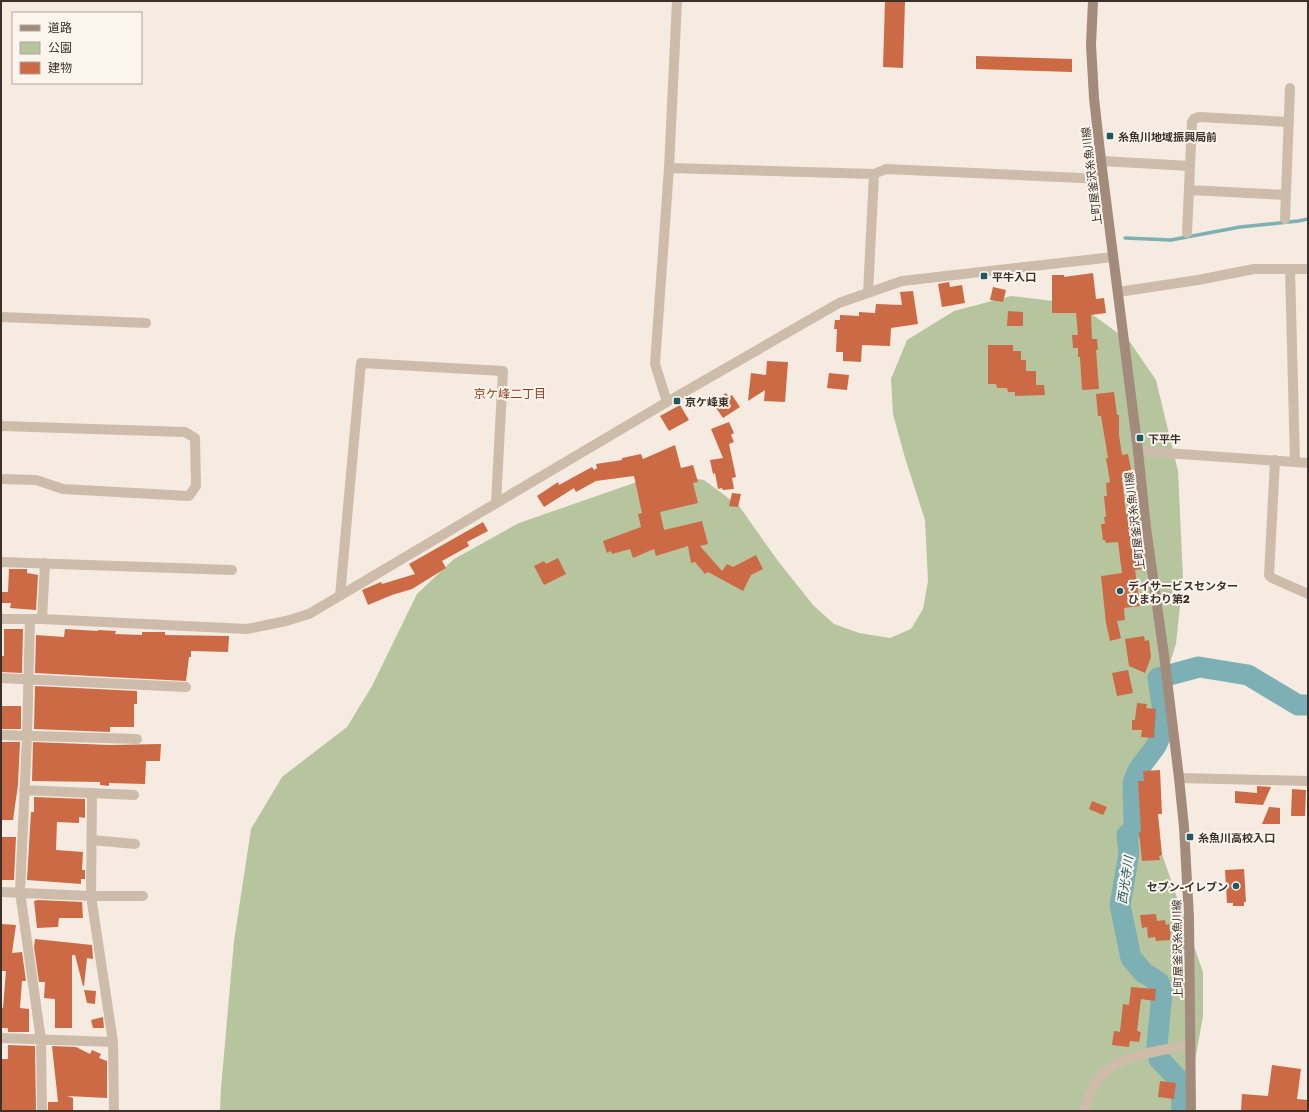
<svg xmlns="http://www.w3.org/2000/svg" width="1309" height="1112" viewBox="0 0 1309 1112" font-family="'Golos Text','Noto Sans JP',sans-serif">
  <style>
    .green { fill: #b7c59e }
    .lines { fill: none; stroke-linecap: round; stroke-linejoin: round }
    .stream { stroke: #7db0b4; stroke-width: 3.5 }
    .river { stroke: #7db0b4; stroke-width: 21 }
    .building { fill: #cc6a46 }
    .minor { stroke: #cebcaa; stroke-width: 10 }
    .tertiary { stroke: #cebcaa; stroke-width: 10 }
    .secondary { stroke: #a28b7b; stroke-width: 10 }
    .poi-dot { fill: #1d5960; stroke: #fbf5ed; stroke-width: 1.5 }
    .labels { text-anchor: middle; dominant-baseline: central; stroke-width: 4; stroke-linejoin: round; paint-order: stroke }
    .poi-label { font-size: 11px; font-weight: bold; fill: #3b302a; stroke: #fbf5ed; text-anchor: start }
    .street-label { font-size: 11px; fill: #3b302a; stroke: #fbf5ed }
    .neighbourhood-label { font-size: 12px; fill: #8f3c1e; stroke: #fbf5ed }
    .water-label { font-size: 12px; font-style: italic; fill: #1d5960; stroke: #fbf5ed }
  </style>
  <rect width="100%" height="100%" fill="#f5ebe0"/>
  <path class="green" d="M1011,296L1078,304L1130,342L1156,380L1178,471L1183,577L1176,644L1157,704L1145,761L1157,840L1203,972V1016L1189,1094L1181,1111H220L221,1088L234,941L251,829L282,777L347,727L372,686L417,594L454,559L519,523L634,483L669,474L704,480L739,506L778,561L813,605L834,624L859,633L890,638L911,629L923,609L928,581L925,520L905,458L893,414L891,379L907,340L954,311Z"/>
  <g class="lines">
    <path class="stream" d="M1125,238L1171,240L1240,227L1298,221L1308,219"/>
    <path class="river" d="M1182,1111L1181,1082L1159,1059L1157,1045L1162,993L1159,982L1144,973L1131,958L1120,905L1129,853L1127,835L1134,828L1133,783L1138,770L1156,746L1165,726L1158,678L1199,667L1248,675L1298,705H1308"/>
  </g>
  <path class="building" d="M885,1H905L903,68L883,67Z
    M976,56L1072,59V72L976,69Z
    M1093,273L1096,299L1104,298L1106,313L1091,315L1092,339H1097L1098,350H1096L1099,389L1082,390L1080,357H1078V348H1073L1072,335H1078L1076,313H1052V275H1064V277Z
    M949,282L950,287L962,285L965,303L942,307L938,284Z
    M993,287L1006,290L1003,302L990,300Z
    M913,291L918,324L891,328L890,346L862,345L861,362L843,361V352H836L837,329H834L835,320H840V315L859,316V312L875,313L876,304L902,305L900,292Z
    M1008,311L1023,312V326H1007Z
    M988,345H1013V351H1021V360H1026V371H1036V385H1044L1045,395L1015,396V392H1008L1007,388H997L996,384H988Z
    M767,361L788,362L785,402L764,401L765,390L748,401L751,373L766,375Z
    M829,373L849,375L847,390L827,388Z
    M1114,392L1117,415H1119V435L1122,455L1128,454L1132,474L1122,476L1126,515L1128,514L1133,549L1141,548L1143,569L1135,570L1140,606L1124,608L1125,620L1117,621L1121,638L1110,641L1106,623L1101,576L1122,573L1118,542L1106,543L1105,540H1103L1101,524H1105L1104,517H1106L1104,496H1107L1106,483L1110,482L1106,458H1108L1101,416H1098L1096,394Z
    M726,393L729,397L732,395L740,407L723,418L712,402Z
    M680,405L689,420L669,431L660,416Z
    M729,422L734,433L731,435L734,442L729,444L736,477L732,478L734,489L723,490L722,488L718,489L715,473L713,474L710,460L723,458L711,429Z
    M675,445L681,468L693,465L698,482L693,483L698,503L660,512L664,530L702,521L708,544L700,546L722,571L727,564L733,567L756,555L763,569L751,575L743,591L708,572L705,574L695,562L691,563L688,546L656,556L654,549L633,558L630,549L612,554L611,551L607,553L603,541L641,527L638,514L642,513L634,476L596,481L576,492L574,488L544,507L537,496L558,482L559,485L592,467L594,470L597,468L596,464L622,460V458L641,454L643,459Z
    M732,493L741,494L738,507L729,506Z
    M483,522L488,531L467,542L469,546L442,561L446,568L412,589L392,595L368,605L362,590L381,582L382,584L415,574L409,564Z
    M558,558L566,574L544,585L534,566L544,561L546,564Z
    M9,569H27V573L38,575L36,610L10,608L11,603H1V592H8Z
    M4,629H23L22,673L1,672V656H4Z
    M65,629L98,631V630L116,631L115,634L142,635V632H165V635L229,636L228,652L191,651V657H189L186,681L35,673L36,635L64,637Z
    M1144,636L1145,641L1149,640L1151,657L1145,673L1129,666L1125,639Z
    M1128,670L1133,693L1117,696L1112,673Z
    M35,686L137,691V704H134V727H110V732L34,729Z
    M1137,703L1147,704L1146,708L1156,709L1154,738L1141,737L1142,730H1132V720H1135Z
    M1,706H21V729H1Z
    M1,742H20L18,785L13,820H1Z
    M33,742L110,745L161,744L160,761H146L145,784L109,783V786L100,785V782L32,781Z
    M1160,770L1162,814H1158L1162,855L1159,856L1160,860L1142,861L1139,832H1141L1138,781H1144L1143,771Z
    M1257,786L1271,787L1263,805L1235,803V791L1257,793Z
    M1292,789L1306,790L1305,816H1291Z
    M34,797L85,799V818L79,817V823L57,822L56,850L83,852L82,870H85V879H81V884L27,880L31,812H34Z
    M1092,801L1107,807L1103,815L1089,809Z
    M1269,807L1280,808V824H1262Z
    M1,837H16L14,880H1Z
    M1244,869L1246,902H1244V906H1233V903H1227L1225,870Z
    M38,900L82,902L83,918H59L58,927L37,928L34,901Z
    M1156,914L1157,921L1165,920L1166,925L1169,924L1171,940L1156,941L1155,937L1148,938L1147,927L1142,928L1140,915Z
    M1,924L16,925L12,953L22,952L26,981H22L20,1008L29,1009V1032H8V1028H1V1008H3L6,971H1Z
    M35,939L92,945L93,959L87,958L84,986H83L75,955H72V1028H55V999L44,998L45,982H39L34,947Z
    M1131,987L1156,989L1155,1001L1141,999L1137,1031L1141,1032L1139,1042L1130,1041L1129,1047L1112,1045L1114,1031L1120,1032L1123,1004L1129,1005Z
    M84,990L96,991L95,1004L87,1003Z
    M103,1017L104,1028H93L91,1020Z
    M8,1045L35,1046L36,1111H1V1059H8Z
    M52,1046L76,1047L90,1054L92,1050L101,1054L99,1058L107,1061V1098L67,1096L73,1098V1111H48V1102H58Z
    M1272,1065L1301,1069L1297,1099L1308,1100L1307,1111H1241L1242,1094L1268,1096Z
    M1160,1081L1176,1083L1174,1099L1158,1097Z"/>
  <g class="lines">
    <path class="minor" d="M1101,161L1190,166
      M669,168L874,174L886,169L1103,179
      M1189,190L1286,195
      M1285,219L1290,88
      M1187,233L1192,122L1194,119L1199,117L1289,122
      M1290,269L1295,462
      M1118,292L1198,280L1254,269H1308
      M868,293L874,174
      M1,317L146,323
      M667,402L655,364L669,168L677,1
      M1,426L185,432L195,438L196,486L189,496L63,489L36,480L1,479
      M1138,451L1308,463
      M1275,460L1269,575L1272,578L1308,594
      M1,562L232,570
      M340,596L361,363L503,371L496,503
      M1,619H42L247,629L286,621L309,614L667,402L839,303L902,281L1113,257
      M30,619L27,736L20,892L41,1040L42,1111
      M42,619L45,563
      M1,678L186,687
      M1,735L137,739
      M24,790L134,795
      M92,793L91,896L113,1042L114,1111
      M92,840L135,844
      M1,892L91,896H143
      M1,1038L113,1042"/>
    <path class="tertiary" d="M1179,778L1308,781
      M1084,1111C1087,1100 1091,1090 1097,1080C1116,1054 1161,1051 1190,1045"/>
    <path class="secondary" d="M1093,1L1091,45L1094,98L1101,161L1138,451L1146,528L1164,655L1179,778L1184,827L1189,918L1191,1111"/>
  </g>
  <g class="poi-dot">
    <rect x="1106" y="132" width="8" height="8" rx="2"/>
    <rect x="980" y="272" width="8" height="8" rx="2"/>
    <rect x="673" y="397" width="8" height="8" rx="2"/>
    <rect x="1136" y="434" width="8" height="8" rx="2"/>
    <circle cx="1120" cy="591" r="4"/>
    <rect x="1186" y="833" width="8" height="8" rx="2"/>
    <circle cx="1236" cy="886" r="4"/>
  </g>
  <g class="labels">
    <g class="poi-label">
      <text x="1118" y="136">糸魚川地域振興局前</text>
      <text x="992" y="276">平牛入口</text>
      <text x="685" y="401">京ケ峰東</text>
      <text x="1148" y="438">下平牛</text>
      <text x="1128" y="585">デイサービスセンター<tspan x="1128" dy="13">ひまわり第2</tspan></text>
      <text x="1198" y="837">糸魚川高校入口</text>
      <text x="1228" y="886" text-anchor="end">セブン-イレブン</text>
    </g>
    <g class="street-label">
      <text transform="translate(1091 176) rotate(-97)">上町屋釜沢糸魚川線</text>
      <text transform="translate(1134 521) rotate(-97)">上町屋釜沢糸魚川線</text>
      <text transform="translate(1177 949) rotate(-91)">上町屋釜沢糸魚川線</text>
    </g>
    <g class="neighbourhood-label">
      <text x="510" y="393">京ケ峰二丁目</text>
    </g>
    <g class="water-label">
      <text transform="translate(1125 880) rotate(-82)">西光寺川</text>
    </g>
  </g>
  <rect width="1309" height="1112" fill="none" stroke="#3b302a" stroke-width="4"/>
  <rect x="12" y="12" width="130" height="72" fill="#fbf5ed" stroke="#aea69f"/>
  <rect x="20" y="25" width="20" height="6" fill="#a28b7b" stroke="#aea69f"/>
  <text x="48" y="32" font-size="12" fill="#3b302a">道路</text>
  <rect x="20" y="42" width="20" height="12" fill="#b7c59e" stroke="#aea69f"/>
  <text x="48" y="52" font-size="12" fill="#3b302a">公園</text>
  <rect x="20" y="62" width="20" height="12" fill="#cc6a46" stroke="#aea69f"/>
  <text x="48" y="72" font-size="12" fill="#3b302a">建物</text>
</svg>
